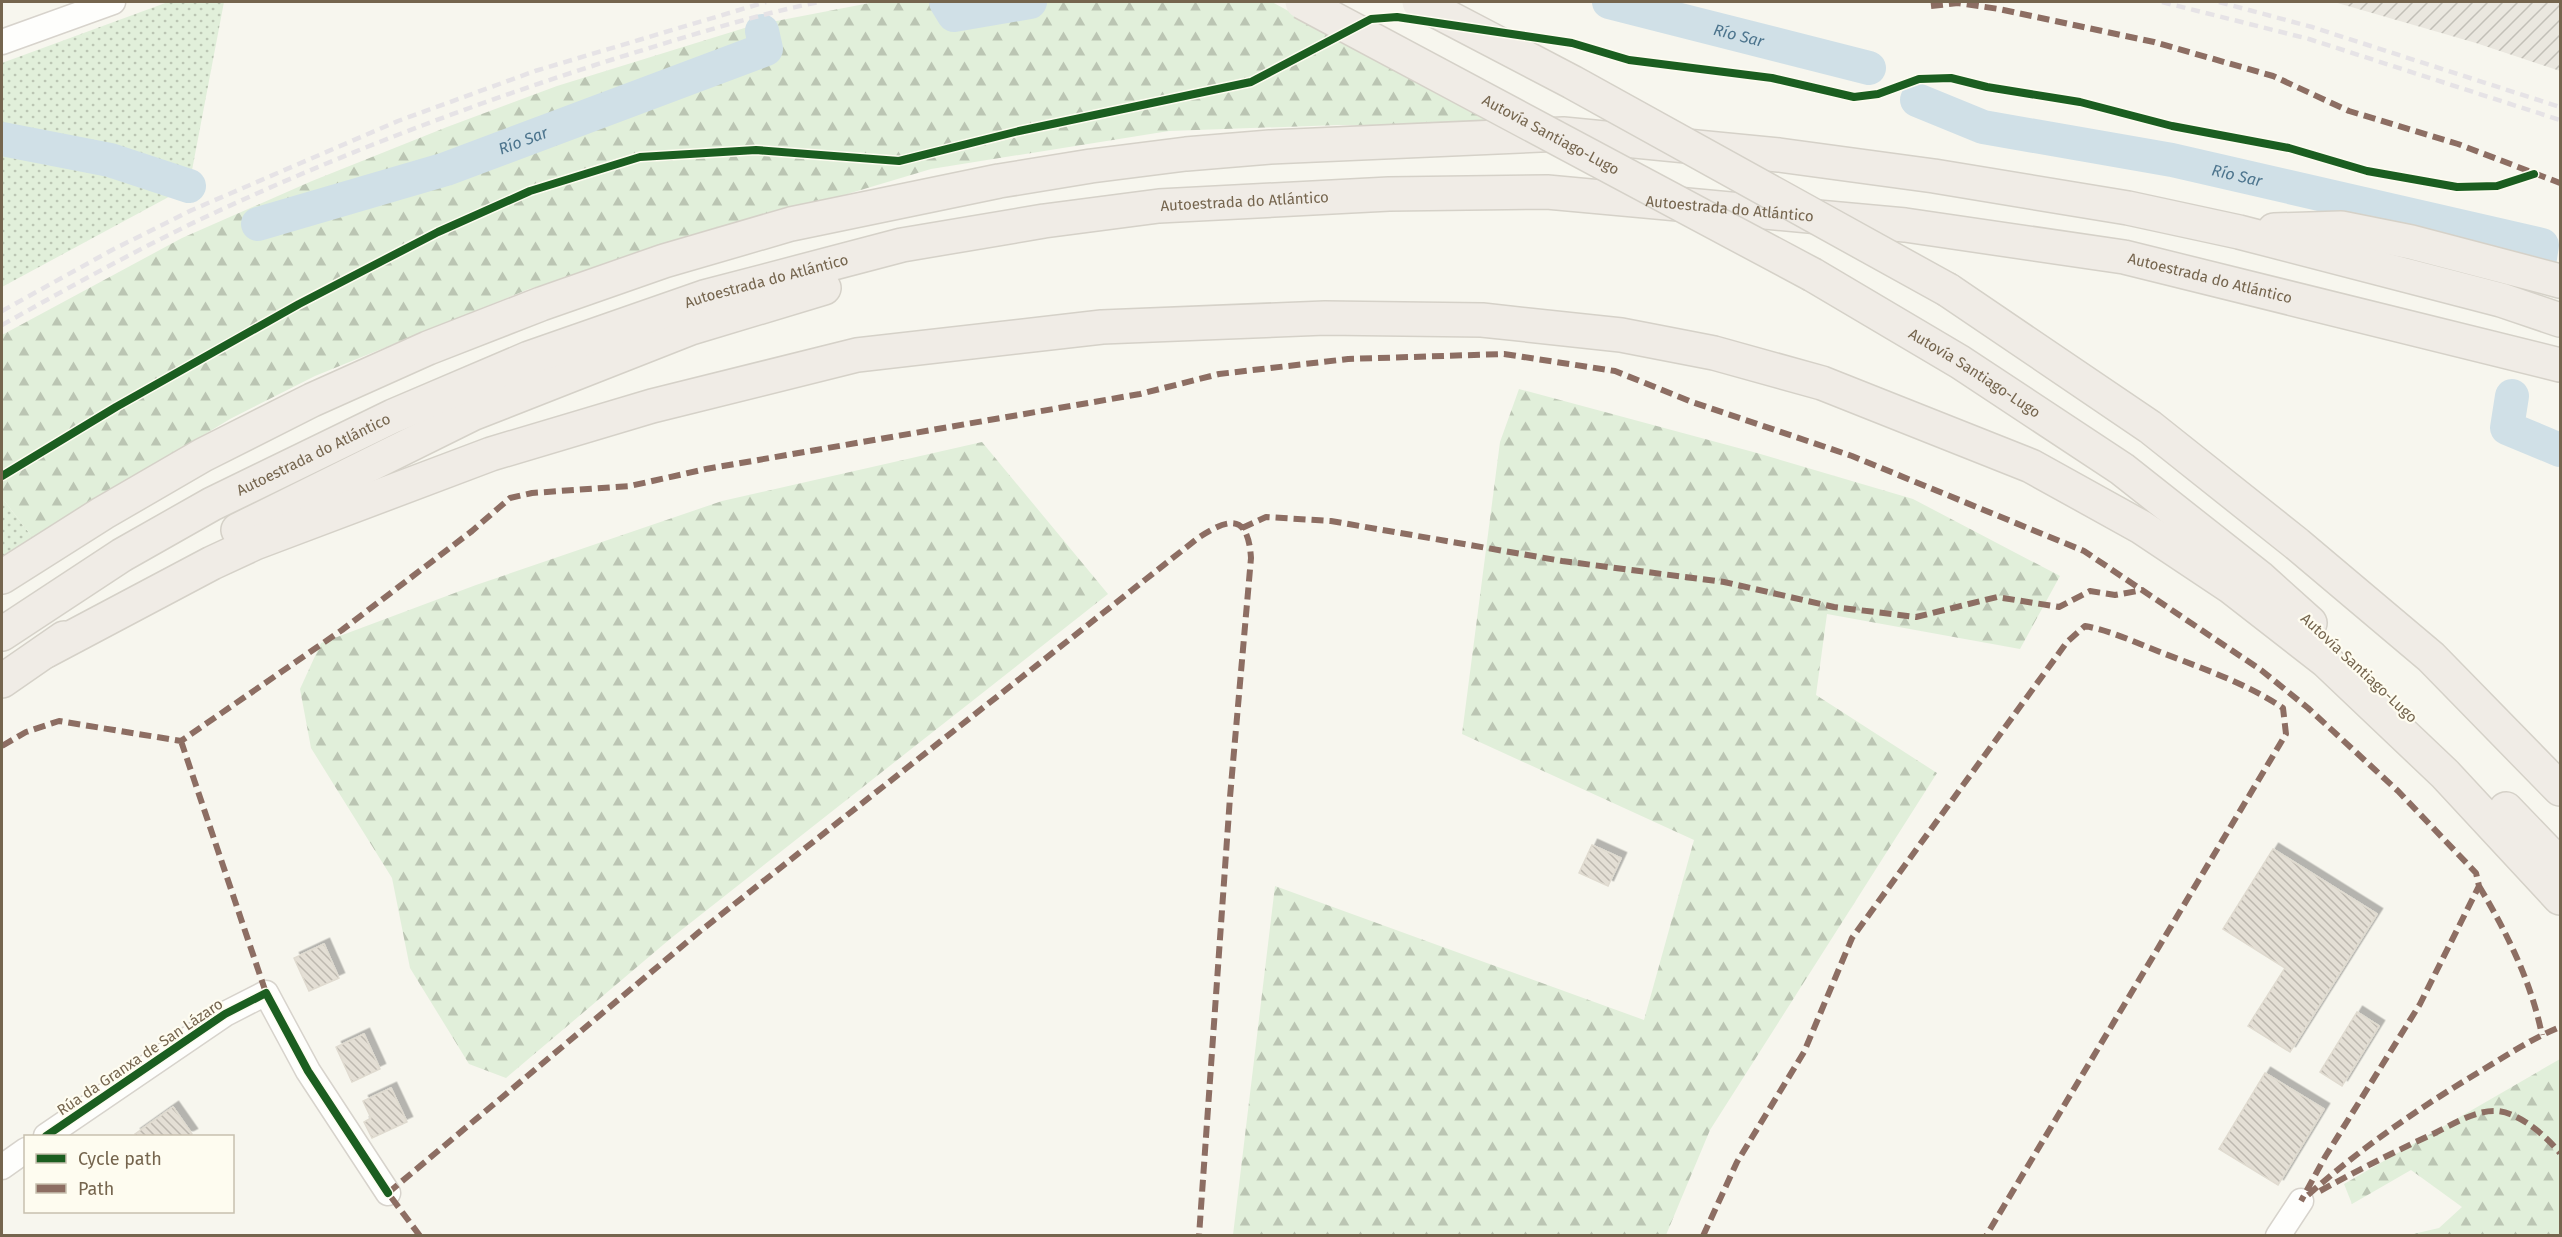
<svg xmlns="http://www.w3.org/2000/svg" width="2562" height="1237" viewBox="0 0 2562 1237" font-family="'Fira Sans',sans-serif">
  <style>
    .industrial { fill: url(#industrial-furrows) }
    .grass { fill: url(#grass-dots) }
    .forest { fill: url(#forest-firs) }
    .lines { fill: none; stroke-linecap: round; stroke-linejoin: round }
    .river { stroke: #d0e0e7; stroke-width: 34 }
    .building { fill: url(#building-back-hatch); stroke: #e0dbd0; stroke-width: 1.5; filter: url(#shadow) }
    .minor-casing { stroke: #d7d3cc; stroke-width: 27 }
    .highway-casing { stroke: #d5d1c8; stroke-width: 36 }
    .minor { stroke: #fefefc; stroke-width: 24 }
    .highway { stroke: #f0ece6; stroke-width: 33 }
    .rail { stroke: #e6e3e6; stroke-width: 4.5; stroke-dasharray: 9 6; stroke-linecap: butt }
    .highway-bridge-casing { stroke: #d5d1c8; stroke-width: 36; stroke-linecap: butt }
    .highway-bridge { stroke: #f0ece6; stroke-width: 33 }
    .quiet { stroke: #8d6e63; stroke-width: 6; stroke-dasharray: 12 6; stroke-linecap: butt }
    .cycleway-casing { stroke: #fefcf0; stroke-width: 11 }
    .cycleway { stroke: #1b5e20; stroke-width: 8 }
    .labels { text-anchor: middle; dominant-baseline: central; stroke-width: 4.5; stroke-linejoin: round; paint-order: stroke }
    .street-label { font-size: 15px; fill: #75654e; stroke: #fefcf0 }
    .water-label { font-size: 16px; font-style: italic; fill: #4c748d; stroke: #fefcf0 }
  </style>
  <defs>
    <pattern id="industrial-furrows" width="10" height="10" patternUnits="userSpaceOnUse" patternTransform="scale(1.5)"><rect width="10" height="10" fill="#eae7df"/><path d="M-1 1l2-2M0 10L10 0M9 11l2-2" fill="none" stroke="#c2bfb7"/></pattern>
    <pattern id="grass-dots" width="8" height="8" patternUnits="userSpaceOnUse" patternTransform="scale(1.5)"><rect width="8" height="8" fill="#e1efda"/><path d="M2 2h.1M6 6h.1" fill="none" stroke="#bbc5b3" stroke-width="1.8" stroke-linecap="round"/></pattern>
    <pattern id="forest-firs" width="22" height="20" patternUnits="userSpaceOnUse" patternTransform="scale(1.5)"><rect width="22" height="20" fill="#e1efda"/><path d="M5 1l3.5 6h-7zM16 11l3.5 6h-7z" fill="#bbc5b3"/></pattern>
    <pattern id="building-back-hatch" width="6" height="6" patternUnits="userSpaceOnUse" patternTransform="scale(1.5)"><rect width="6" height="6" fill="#e4dfd5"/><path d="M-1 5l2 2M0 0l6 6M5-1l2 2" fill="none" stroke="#bdb8af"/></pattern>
    <filter id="shadow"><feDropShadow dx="5.5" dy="-5.5" stdDeviation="0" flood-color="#0004"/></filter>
  </defs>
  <rect width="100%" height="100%" fill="#f7f6ee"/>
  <path class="industrial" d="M2334,2H2560V71L2476,43Z"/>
  <path class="grass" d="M168,2H224L189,186L2,287V63Z
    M2,498L33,538L2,560Z"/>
  <path class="forest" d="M875,2H1272L1505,129L1339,125L1169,131L931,169L529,289L315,376L230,419L33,538L2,498V335L182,238L312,181L447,127L557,86L751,26Z
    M1519,389L1757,453L1913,499L2060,576L2020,649L1827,614L1816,695L1937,773L1710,1130L1666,1235H1233L1275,886L1644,1020L1694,840L1462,734L1500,442Z
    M982,442L1108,594L670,939L506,1078L469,1064L410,968L392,878L311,748L300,689L321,643L476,585L722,501Z
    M2560,1059V1235H2409L2439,1228L2462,1207L2411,1170L2352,1204L2344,1184Z"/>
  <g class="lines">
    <g class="river">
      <path d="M946,2L954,15L1030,2"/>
      <path id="s1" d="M1609,2L1869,68"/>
      <path id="s2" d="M1917,100L1983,127L2172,160L2542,245L2539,264"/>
      <path d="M2,139L110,160L189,186"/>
      <path id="s3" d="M258,224L446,169L766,49L762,31"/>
      <path d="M2512,396L2507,428L2560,450"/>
    </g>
  </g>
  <path class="building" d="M1592,845L1621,858L1608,886L1579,873Z
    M2273,849L2377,914L2290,1052L2248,1026L2285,968L2223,929Z
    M324,944L339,978L309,991L294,958Z
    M2357,1012L2379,1026L2342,1086L2320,1072Z
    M364,1034L380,1069L352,1082L336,1047Z
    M2265,1073L2324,1109L2278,1185L2219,1149Z
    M391,1088L407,1122L372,1138L364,1122L371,1118L363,1101Z
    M173,1107L192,1134L188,1136H136L135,1134Z"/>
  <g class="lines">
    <g class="minor-casing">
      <path id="minor" d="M2,42L113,2
        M46,1136L225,1014L266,993L308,1071L388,1193
        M2,1167L26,1150
        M2278,1236L2301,1201"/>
    </g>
    <g class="highway-casing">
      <g id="highway">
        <path d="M2274,230L2341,228L2411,242L2560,281"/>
        <path id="s4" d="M1813,275L1960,362L2122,469L2260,578L2310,623"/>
        <path d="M1948,290L2150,427L2297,544L2431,657L2560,789"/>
        <path d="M238,530L472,414L691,328L824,288"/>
        <path d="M2,577L103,513L203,455L312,400L428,348L541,304L664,261L791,224L999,181L1091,166L1186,154L1270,147L1563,134L1779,155L1934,176L2128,208L2239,232L2501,300L2560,320"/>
        <path id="s5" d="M2,634L122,555L212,504L393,416L529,358L704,297L902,245L1044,221L1159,206L1389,194L1547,192L1905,225L2124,257L2560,365"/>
        <path d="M46,651L212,563L255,543L491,454L652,406L857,355L1102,327L1325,318L1482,320L1621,335L1714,353L1822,383L2031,466L2141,527L2231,587L2326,661L2445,774L2560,898"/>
        <path d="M2,681L64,638"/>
        <path d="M2506,809L2560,865"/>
      </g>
    </g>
    <use href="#minor" class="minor"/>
    <use href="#highway" class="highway"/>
    <path class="rail" d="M2162,2L2309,39L2560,120
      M2219,2L2312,27L2560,107
      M2,311L112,250L192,210L398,121L535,71L766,2
      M2,325C66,289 131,253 197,221C332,157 472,104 614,59C682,38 750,16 819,2"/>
    <g class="highway-bridge-casing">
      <g id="highway-bridge">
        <path id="s6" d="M1302,2L1813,275"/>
        <path d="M1419,2L1572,82L1948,290"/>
      </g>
    </g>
    <use href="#highway-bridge" class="highway-bridge"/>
    <path class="quiet" d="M1931,6L1958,3L1999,9L2154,42L2273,76L2349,111L2458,144L2560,183
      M1242,528L1266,517L1331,521L1562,561L1724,582L1834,607L1916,617L1997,597L2059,607L2090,591L2115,595L2143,590
      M181,741L266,993
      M2,746L26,732L59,721L181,741L342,630L472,531L510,498L532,493L630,486L706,469L1140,394L1219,374L1348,359L1504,354L1615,371L1692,402L1852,456L2084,551L2261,670L2308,708L2398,791L2476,873L2479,886L2420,1004L2325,1157L2301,1201
      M2479,886C2507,933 2531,981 2542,1035
      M2320,1191C2358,1170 2396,1151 2435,1133C2453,1124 2476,1110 2496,1111C2519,1112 2546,1136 2560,1153
      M2308,1195C2362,1147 2422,1106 2484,1069C2509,1054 2533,1038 2560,1027
      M420,1236L388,1193L699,932L1198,538C1230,517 1248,514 1251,558L1230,797L1199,1236
      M1703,1236L1737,1162L1804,1052L1852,938L2067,642L2085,626C2111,631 2135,642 2160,652C2201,668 2246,683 2283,708L2286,734L1986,1236"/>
    <g class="cycleway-casing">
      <path id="cycleway" d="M2,476L116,407L299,304L438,232L530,191L640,157L756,150L899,161L1019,131L1251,82L1371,19L1397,17L1572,43L1629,60L1772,78L1854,97L1878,94L1919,79L1951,78L1987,87L2080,102L2172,126L2289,148L2367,171L2457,187L2497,186L2534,174
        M46,1136L225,1014L266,993L308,1071L388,1193"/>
    </g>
    <use href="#cycleway" class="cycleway"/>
  </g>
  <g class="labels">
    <g class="street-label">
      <text stroke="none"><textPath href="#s6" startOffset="282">Autovía Santiago-Lugo</textPath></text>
      <text stroke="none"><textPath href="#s5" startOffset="1332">Autoestrada do Atlántico</textPath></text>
      <text stroke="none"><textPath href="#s5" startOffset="1818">Autoestrada do Atlántico</textPath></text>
      <text stroke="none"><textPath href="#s5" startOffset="2304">Autoestrada do Atlántico</textPath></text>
      <text stroke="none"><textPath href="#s5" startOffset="846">Autoestrada do Atlántico</textPath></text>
      <text stroke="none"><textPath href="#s4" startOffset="189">Autovía Santiago-Lugo</textPath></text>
      <text stroke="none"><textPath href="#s5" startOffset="360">Autoestrada do Atlántico</textPath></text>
      <text transform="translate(2359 668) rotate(43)">Autovía Santiago-Lugo</text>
      <text transform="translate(140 1057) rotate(-34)">Rúa da Granxa de San Lázaro</text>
    </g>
    <g class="water-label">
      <text stroke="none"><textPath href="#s1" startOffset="134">Río Sar</textPath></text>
      <text stroke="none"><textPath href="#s3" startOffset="278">Río Sar</textPath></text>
      <text stroke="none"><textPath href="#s2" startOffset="330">Río Sar</textPath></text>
    </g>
  </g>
  <rect width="2562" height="1237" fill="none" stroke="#75654e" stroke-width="6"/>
  <rect x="24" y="1135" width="210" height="78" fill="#fefcf0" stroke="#c7c0af" stroke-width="1.5"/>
  <rect x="36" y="1154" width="30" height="9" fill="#1b5e20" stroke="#c7c0af" stroke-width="1.5"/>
  <text x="78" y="1165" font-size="18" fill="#75654e">Cycle path</text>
  <rect x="36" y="1184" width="30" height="9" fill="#8d6e63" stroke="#c7c0af" stroke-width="1.5"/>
  <text x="78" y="1195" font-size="18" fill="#75654e">Path</text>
</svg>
